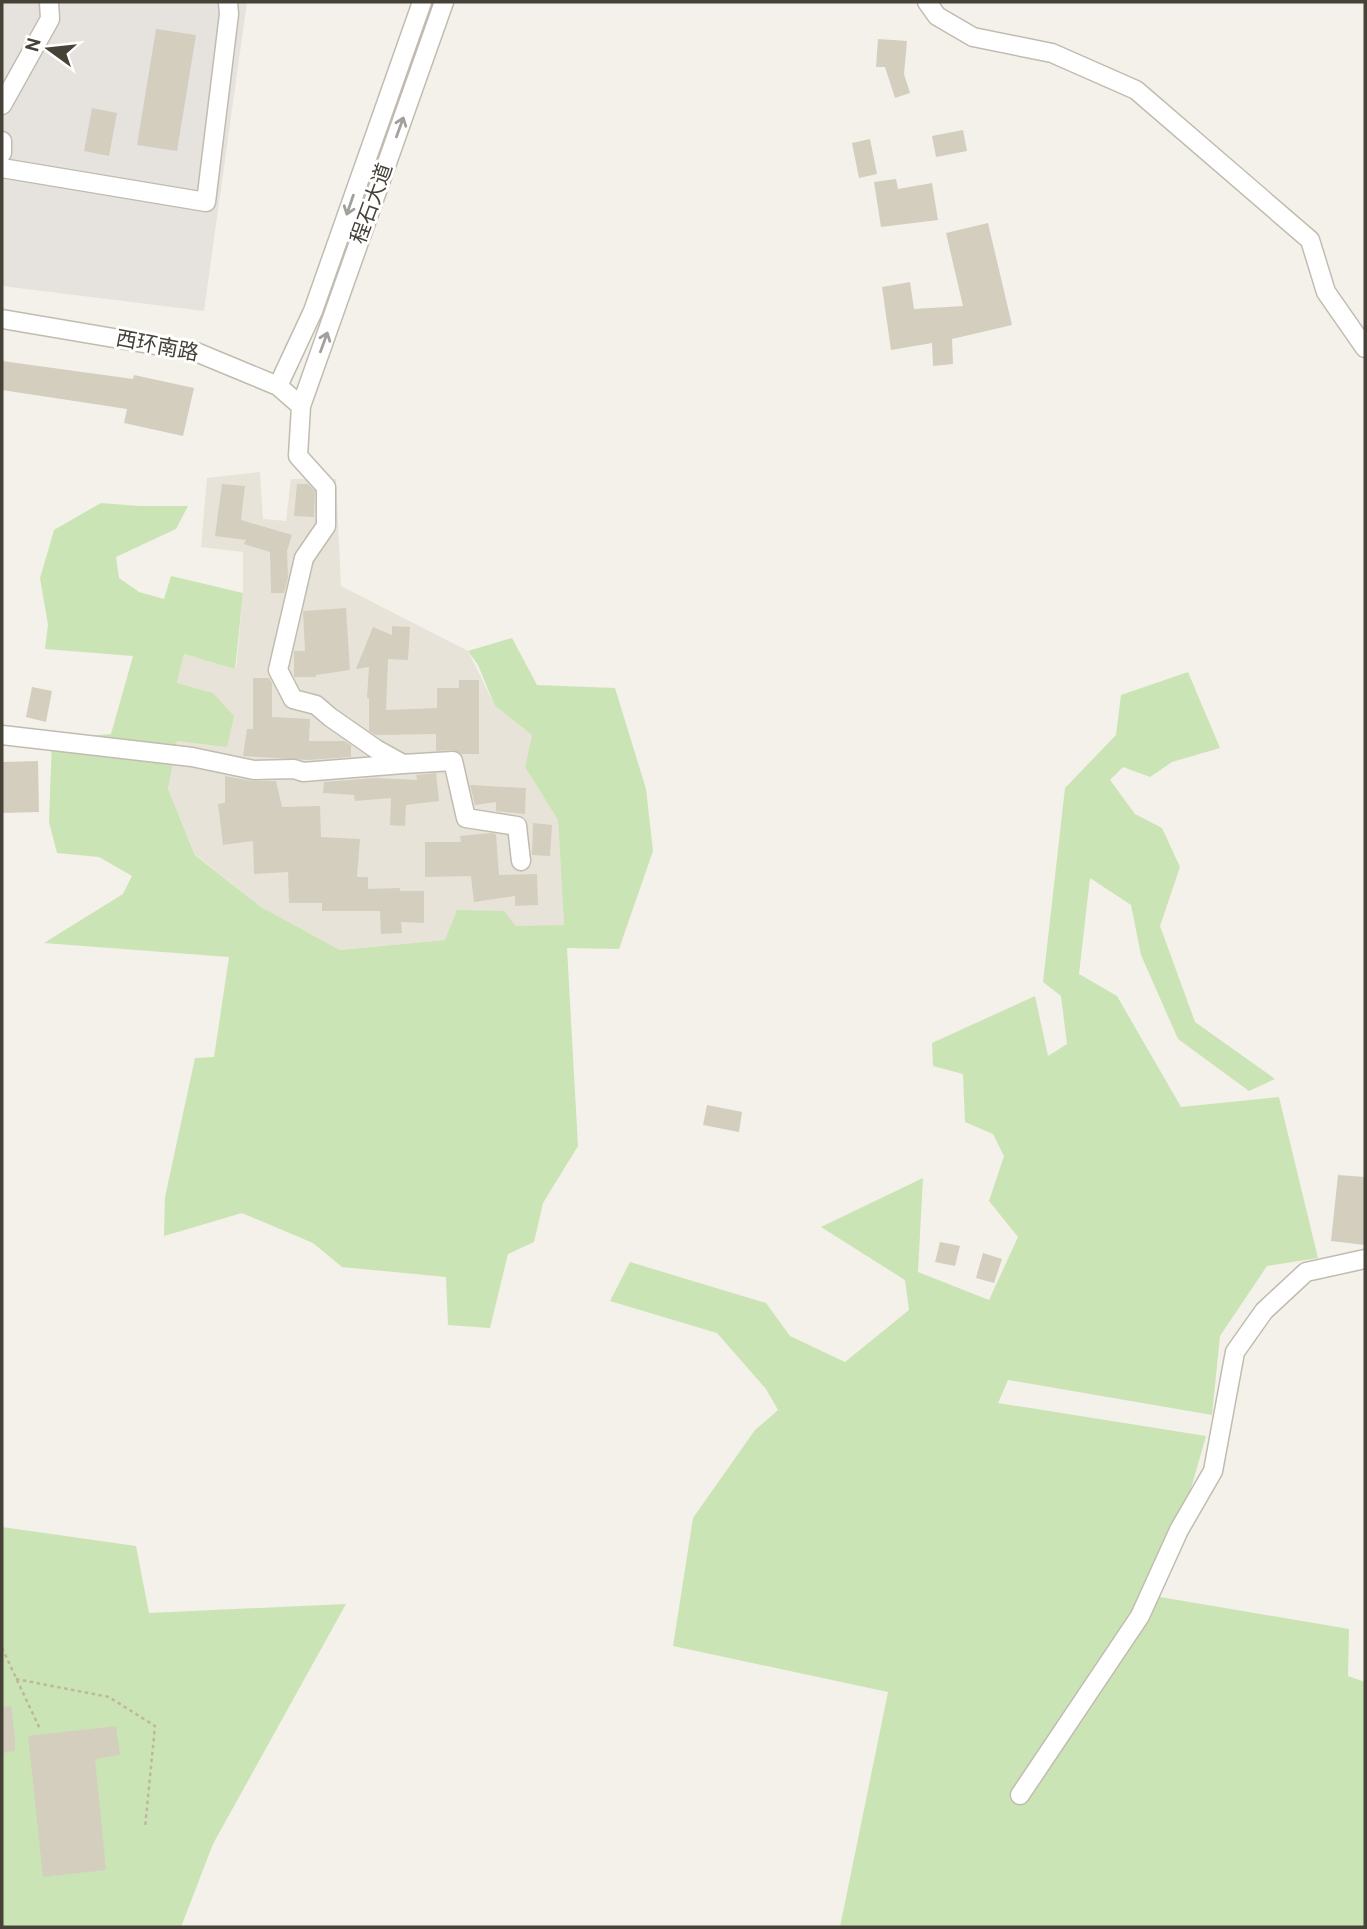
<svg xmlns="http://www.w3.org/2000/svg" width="1367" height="1929" viewBox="0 0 1367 1929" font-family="Overpass,'Noto Sans SC',sans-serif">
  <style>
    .residential { fill: #e7e3d8 }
    .industrial { fill: #e6e3de }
    .green { fill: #cbe4b5 }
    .building { fill: #d4cebf }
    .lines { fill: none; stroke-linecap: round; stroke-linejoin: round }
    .minor-casing { stroke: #c1bcaf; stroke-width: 21 }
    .path { stroke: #bfb69f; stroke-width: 2.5; stroke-dasharray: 3.5 3.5; stroke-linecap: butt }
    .minor { stroke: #fff; stroke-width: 18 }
    .oneway { stroke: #a2a09c }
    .labels { text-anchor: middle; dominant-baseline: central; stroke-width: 6; stroke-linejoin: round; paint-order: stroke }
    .street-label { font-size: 21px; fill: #464238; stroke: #fff }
  </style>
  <rect width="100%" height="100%" fill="#f3f1e9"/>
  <path class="residential" d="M260,472L263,519L286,521L291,479H336L341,586L468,651L495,706L532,735L525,767L558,820L564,926H516L445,940L340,950L261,907L195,854L168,789L177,740L213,693L177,683L184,654L236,669L243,593V552L201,547L207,478Z"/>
  <path class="industrial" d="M2,2H247L204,311L2,286Z"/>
  <path class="green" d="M101,503L139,506H188L176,529L116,557L119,578L139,592L164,599L171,576L243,593L235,669L184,654L177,683L213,693L234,716L227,747L177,741L168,789L195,855L261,907L340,950L445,940L457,910L504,911L516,926L564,925L558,820L525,767L532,735L495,706L478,665L468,651L512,638L537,685L615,688L646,789L653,851L619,949L567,948L578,1146L543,1203L534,1242L508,1254L490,1328L448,1325L446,1277L342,1267L313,1243L242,1213L164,1236L165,1197L195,1058L214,1057L229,957L44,943L123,894L132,876L99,857L57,853L49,822L52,739L111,734L133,656L45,649L48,625L40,578L54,530Z
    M1188,672L1220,748L1172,762L1150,777L1123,767L1110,780L1135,814L1162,828L1180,867L1160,926L1195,1022L1275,1079L1249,1091L1178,1039L1141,955L1131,905L1090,878L1079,974L1117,996L1181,1107L1279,1097L1318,1258L1267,1266L1220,1336L1212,1415L1008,1380L998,1403L1206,1436L1160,1597L1349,1629L1348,1676L1365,1682V1927H840L888,1692L673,1646L693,1518L755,1430L778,1410L766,1389L717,1333L610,1301L630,1262L766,1303L790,1336L845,1362L909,1310L905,1280L821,1227L923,1178L918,1272L989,1300L1018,1237L989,1201L1004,1156L993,1134L965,1122L963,1074L933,1066L932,1043L1035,996L1048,1056L1067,1044L1061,996L1043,982L1065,788L1116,735L1121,695Z
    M2,1527L136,1546L149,1613L346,1604L213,1844L181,1927H2Z"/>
  <path class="building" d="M156,29L196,35L177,151L137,145Z
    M878,39L907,41L904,74L910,93L895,98L885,67H876Z
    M92,108L117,113L109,156L84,151Z
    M963,130L967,151L936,157L932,136Z
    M870,139L877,174L859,178L852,143Z
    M896,179L898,189L932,183L938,220L881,227L874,182Z
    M988,223L1012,325L952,339L953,364L933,366L932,343L891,350L882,287L910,282L914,309L963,306L946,233Z
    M2,361L133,379L134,375L194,388L183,436L124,423L127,409L2,390Z
    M222,484L245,486L241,520L292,535L287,551L288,578L284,593H271L270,552L244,544L246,540L215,536Z
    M297,484H308L315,491L314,517L294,516Z
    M346,608L350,670L316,675V677H294V651H305L303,611Z
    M392,626L410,627L408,660L388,659L386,710L437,708V688H459V680H479V754H462L453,750L436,751V734L376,735L369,731V698H367L369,667L356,669L373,627L392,635Z
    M253,678H269L272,683V717L310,719L309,741H344L351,745V757L307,760L243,756L247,729H253Z
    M32,687L52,691L46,722L26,717Z
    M38,761L39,812L2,813V762Z
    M436,773L439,801L406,805L405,826L390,825L391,798L355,801L354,795L323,793L324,782L376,778L417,780L416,775Z
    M225,776L252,781H276L282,807L320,806L321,837L360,839L357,877H368V889L400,888V891H424V923L401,922L402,933L381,934L380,911H322V903H289L288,872L254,874L253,841L223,845L218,804L225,803Z
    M470,785L526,788L525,814L496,811V802L475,805Z
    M533,823L552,825L550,856L532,855Z
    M491,833L496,834L499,875L537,874L538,905L515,906V896L474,902L471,876L425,877V842H461L460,836Z
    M707,1105L742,1112L739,1132L703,1125Z
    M1338,1175L1365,1177V1245L1331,1241Z
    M940,1242L960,1246L955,1266L935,1262Z
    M983,1253L1002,1259L994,1283L976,1278Z
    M11,1706L15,1738V1751L2,1753V1707Z
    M116,1726L120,1755L95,1759L106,1870L43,1877L28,1736Z"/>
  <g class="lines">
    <g class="minor-casing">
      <path id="minor" d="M444,2L301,406L298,456L326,487V526L304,558L278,670L293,699L316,705L330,717L376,749L403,764L453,761L466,818L517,826L521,861
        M927,2L937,16L973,37L1052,53L1136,90L1310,240L1326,292L1365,348
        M2,105L50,19L49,2
        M2,141V153
        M2,168L206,202L229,14L228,2
        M2,319L196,352L278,386L301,406
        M278,386L313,311L422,2
        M2,735L192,757L254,770L294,769L303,772L403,764
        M1020,1795L1140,1616L1179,1530L1213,1471L1235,1352L1264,1311L1306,1272L1365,1259"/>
    </g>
    <path class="path" d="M2,1648L40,1729
      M16,1679L109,1697L155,1726L145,1828"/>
    <use href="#minor" class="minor"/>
  </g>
  <defs><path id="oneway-shaft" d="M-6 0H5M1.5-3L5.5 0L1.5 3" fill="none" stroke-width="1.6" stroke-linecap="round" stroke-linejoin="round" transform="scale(1.75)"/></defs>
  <g class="oneway">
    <use href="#oneway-shaft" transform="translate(400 127) rotate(-70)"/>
    <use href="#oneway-shaft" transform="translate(350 205) rotate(109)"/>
    <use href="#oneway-shaft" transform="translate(324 342) rotate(-70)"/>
  </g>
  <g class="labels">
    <g class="street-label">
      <text transform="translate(373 204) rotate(-70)">程石大道</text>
      <text transform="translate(157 347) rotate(11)">西环南路</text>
    </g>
  </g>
  <rect width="1367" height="1929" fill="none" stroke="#464238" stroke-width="7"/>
  <g transform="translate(49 49) rotate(285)" stroke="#ffffff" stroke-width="5" paint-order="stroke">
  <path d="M0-5L12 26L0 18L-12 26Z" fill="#464238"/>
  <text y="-10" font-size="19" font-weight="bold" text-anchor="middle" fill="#464238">N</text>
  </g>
</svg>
